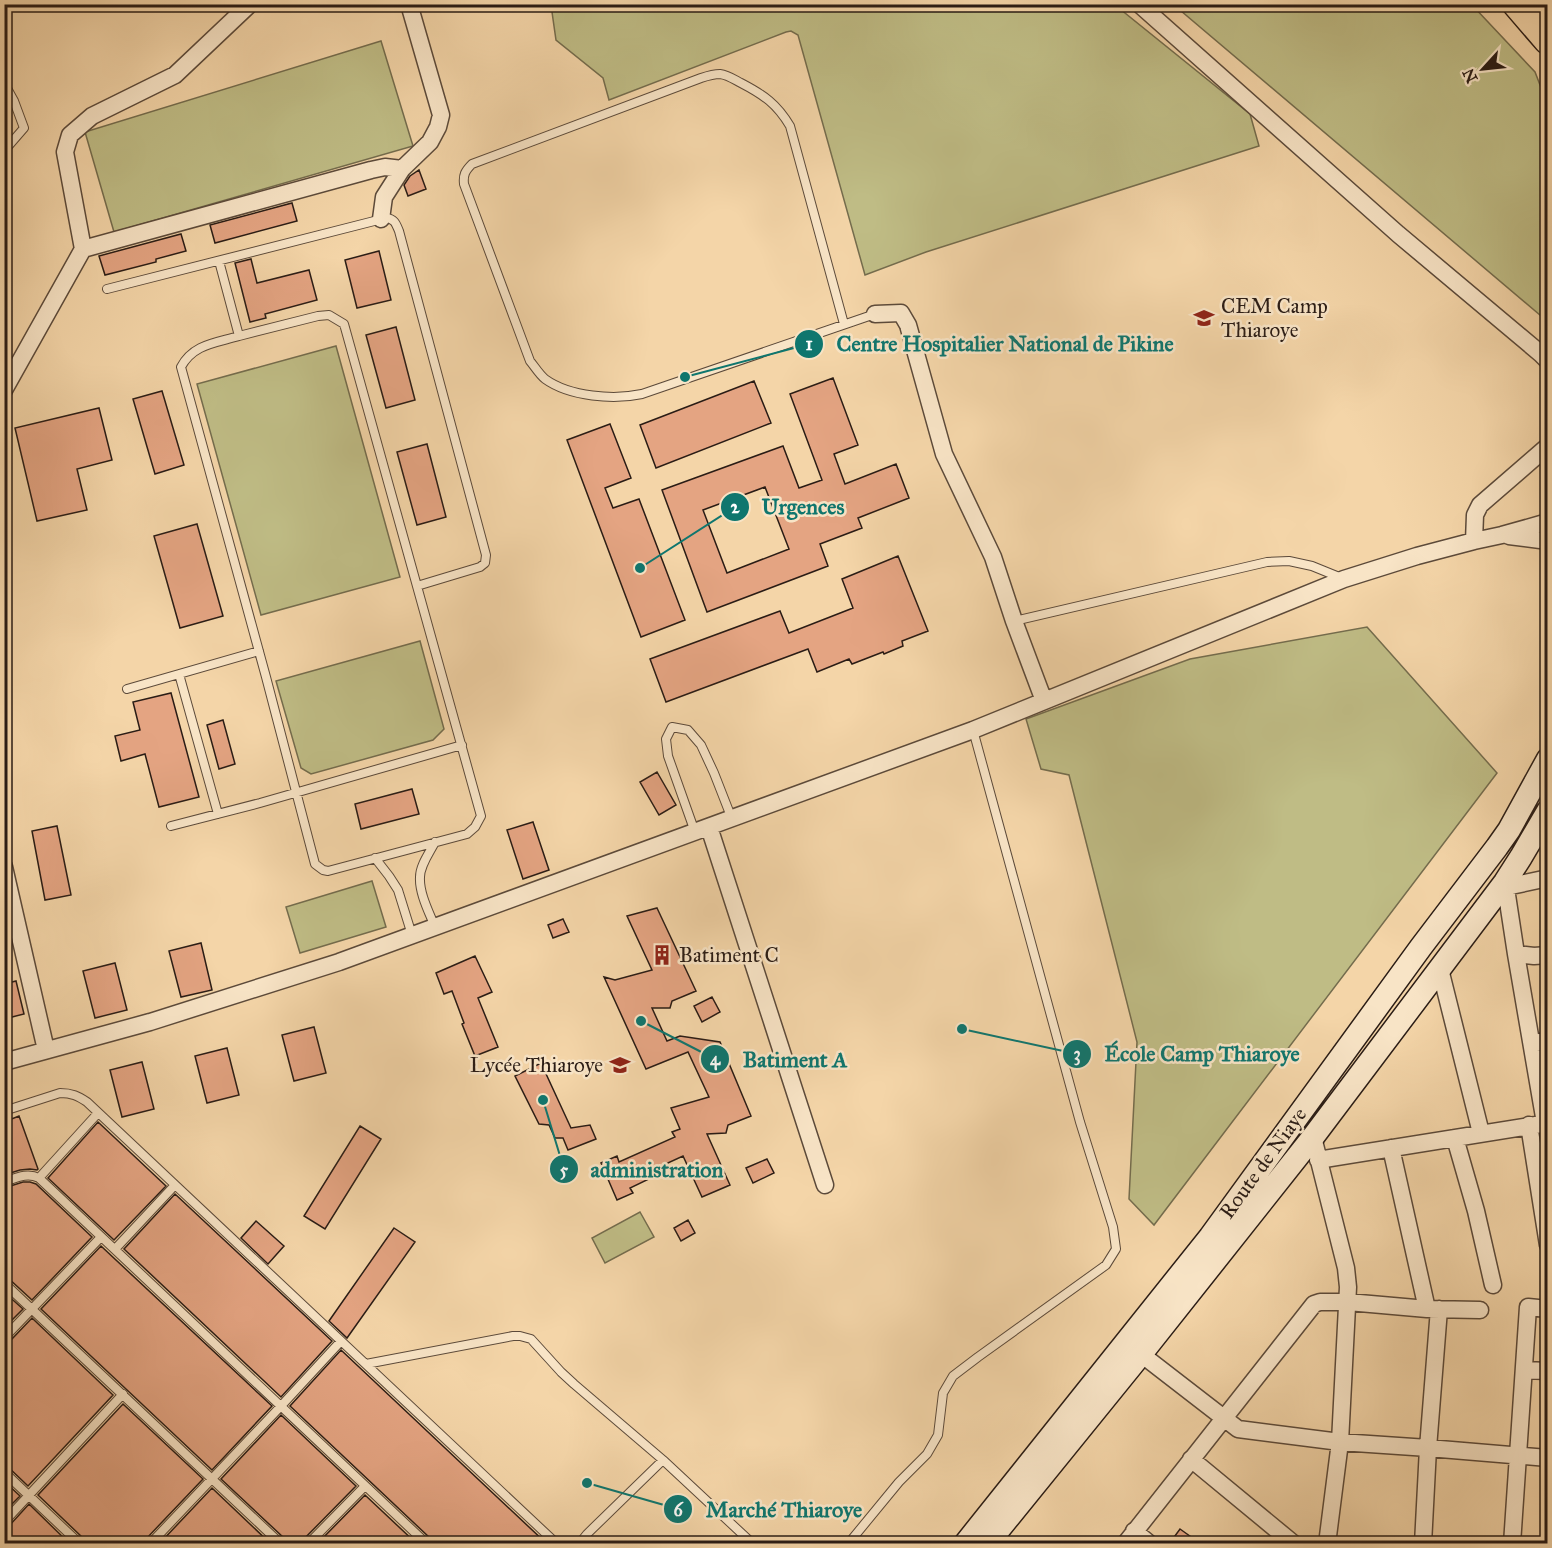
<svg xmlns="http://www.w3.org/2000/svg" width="1552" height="1548" viewBox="0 0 1552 1548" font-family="'IM FELL Great Primer',serif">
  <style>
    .green { fill: #bfbc85; stroke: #746c4d; stroke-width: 1.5 }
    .building { fill: #e4a482; stroke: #2a1c15; stroke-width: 1.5; fill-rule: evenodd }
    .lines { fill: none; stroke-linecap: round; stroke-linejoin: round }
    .service-casing { stroke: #5c4a3a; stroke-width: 10 }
    .minor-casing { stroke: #5c4a3a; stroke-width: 19 }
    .secondary-casing { stroke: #2a1c15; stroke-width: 25 }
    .motorway-casing { stroke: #2a1c15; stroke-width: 31 }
    .service { stroke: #f8e4c6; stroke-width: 8 }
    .minor { stroke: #f8e4c6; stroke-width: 16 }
    .secondary { stroke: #f8e4c6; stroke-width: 22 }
    .motorway { stroke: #f4d5a8; stroke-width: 28 }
    .labels { text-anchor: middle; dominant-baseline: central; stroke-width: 5; stroke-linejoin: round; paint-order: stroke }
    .poi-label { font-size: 21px; fill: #2a1c15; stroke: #f8e4c6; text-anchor: start }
    .street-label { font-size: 21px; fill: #2a1c15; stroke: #f8e4c6 }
    .leader { fill: none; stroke: #0f766e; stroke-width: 2 }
    .callout-dot { fill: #0f766e; stroke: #f8e4c6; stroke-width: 2 }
    .mark-label { font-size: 18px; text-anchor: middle; font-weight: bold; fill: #fff }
    .callout-label { font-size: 22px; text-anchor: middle; font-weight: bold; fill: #0f766e; stroke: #f8e4c6; stroke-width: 5; stroke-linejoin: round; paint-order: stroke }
  </style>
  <rect width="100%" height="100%" fill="#f4d5a8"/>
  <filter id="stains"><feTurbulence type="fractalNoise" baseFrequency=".00333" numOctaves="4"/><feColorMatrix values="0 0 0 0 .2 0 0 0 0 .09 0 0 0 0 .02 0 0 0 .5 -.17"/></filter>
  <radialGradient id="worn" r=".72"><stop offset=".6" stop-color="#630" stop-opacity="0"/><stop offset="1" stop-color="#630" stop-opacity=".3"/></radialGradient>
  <path class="green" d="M551,5H1115L1250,114L1259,146L926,252L865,275L798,35L791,31L786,32L609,100L603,78L556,40Z
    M1174,5H1472L1535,72L1547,103V321Z
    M381,41L413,146L114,232L85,132Z
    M336,346L400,577L261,615L197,384Z
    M1367,627L1497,773L1154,1225L1129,1199L1137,1042L1069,775L1041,769L1026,719L1190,659Z
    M420,641L444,729L433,740L311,774L301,768L276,681Z
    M372,881L386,927L300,953L286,907Z
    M640,1212L654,1237L605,1263L592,1238Z"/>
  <path class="building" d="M419,170L426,189L408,196L404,185L410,176Z
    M292,203L297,221L215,243L210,225Z
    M181,234L186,251L156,259V262L105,275L99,256Z
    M379,251L391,300L357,308L345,260Z
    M251,259L257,283L309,270L317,300L265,314L266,318L250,322L235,263Z
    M396,327L415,400L386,408L366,335Z
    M833,378L858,445L834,454L845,484L896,464L909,498L858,518L862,528L820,544L828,566L707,612L662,490L783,446L799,488L822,480L790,394ZM765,487L789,549L727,573L703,510Z
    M754,381L771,423L656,468L640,425Z
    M162,391L184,465L155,474L133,399Z
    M99,408L112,460L77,469L87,510L37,521L15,428Z
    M610,424L631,478L605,488L613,508L639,499L685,620L641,637L567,440Z
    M427,444L446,517L417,525L397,452Z
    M197,524L223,616L180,628L154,536Z
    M898,556L928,631L902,641L903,646L884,654L883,652L852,664L849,659L817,672L808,649L666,702L650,659L780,611L789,633L853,608L842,579Z
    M171,693L199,797L159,807L145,754L121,761L115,736L140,730L133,702Z
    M223,720L235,764L219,769L207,725Z
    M657,772L676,805L659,815L640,782Z
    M412,789L419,814L361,829L355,804Z
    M533,822L549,870L523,879L507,830Z
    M57,826L71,895L45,900L32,831Z
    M657,908L696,991L672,1001L670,1008H652L667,1041L680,1036L720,1042L751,1116L728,1125L726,1133L707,1134L730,1185L702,1197L683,1156L648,1172L651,1178L630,1188L633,1193L617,1200L601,1163L617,1156L619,1162L675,1137L672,1132L680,1129L671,1108L709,1097L688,1052L646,1069L604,977L615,980L652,970L627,916Z
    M563,919L569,932L553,938L548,925Z
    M201,943L212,990L181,997L169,951Z
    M475,956L492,992L478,998L498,1047L475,1056L462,1024L464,1023L452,991L444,994L436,973Z
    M115,963L127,1010L95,1018L83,971Z
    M16,981L24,1014L4,1019V984Z
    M712,997L720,1012L702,1022L694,1006Z
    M314,1027L326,1073L294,1081L282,1035Z
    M227,1048L239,1095L207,1103L195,1056Z
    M142,1062L154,1109L122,1117L110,1070Z
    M541,1063L571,1128L590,1125L596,1139L568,1150L563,1138H555L549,1125L539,1124L515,1076Z
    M19,1116L38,1169L37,1170L30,1169L20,1170L4,1175V1122Z
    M98,1122L166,1186L114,1240L48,1178Z
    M360,1126L381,1139L325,1229L304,1216Z
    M767,1159L774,1173L753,1183L746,1168Z
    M23,1182H30L36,1184L92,1237L32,1300L8,1278L4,1277V1188Z
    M175,1194L332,1341L281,1397L124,1249Z
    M688,1220L695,1233L681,1241L674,1228Z
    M256,1221L284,1246L268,1264L241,1238Z
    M394,1228L415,1242L347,1338L329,1321Z
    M101,1246L272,1406L212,1470L41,1309Z
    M4,1292L23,1309L4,1328Z
    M32,1318L113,1395L28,1486L8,1467L4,1466V1344L9,1342Z
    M341,1350L547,1544H433L431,1539L290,1406Z
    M123,1404L203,1479L145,1540L144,1544H86L84,1539L38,1495Z
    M281,1415L356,1486L303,1540L302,1544H287L285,1539L221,1479Z
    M4,1481L20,1496L4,1512Z
    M212,1488L271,1544H159Z
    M365,1495L417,1544H317Z
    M29,1504L70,1544H4V1528L9,1526Z
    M1180,1529L1201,1544H1169Z"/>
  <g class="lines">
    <g class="service-casing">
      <path id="service" d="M4,83L14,101L24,128L4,151
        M219,261L239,336L318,316L329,315L344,324L481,816L475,827L467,834L328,871L323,870L315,864L266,677L181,367C193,344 216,343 239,336
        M107,289L386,218C395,219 396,224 399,231L486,555L485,563L480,567L417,586
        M844,324L790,126C777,104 764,95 741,83C735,80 728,75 720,74C713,74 707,76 701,78L472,164C465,171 463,175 464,184L530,361C535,367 539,374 545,379C570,397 614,400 642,394L875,314
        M1014,621L1267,562L1289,561L1312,566L1344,579
        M179,674L218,814
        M127,689L259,651
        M171,826L260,803L462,745
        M695,832L668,756L666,739L672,727L688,730L701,745L714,773L732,819
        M375,858L389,876L398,890L412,935
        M435,927C429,912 419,893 420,877C420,865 430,852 435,842
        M4,1111L60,1093C72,1093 78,1096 87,1102L557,1544
        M39,1178L98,1113
        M4,1182C16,1178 27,1172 39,1178L427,1544
        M116,1248L175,1185
        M4,1283L281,1544
        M4,1338L101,1237
        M366,1364L513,1336H520L531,1339L561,1372L574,1384L663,1460L753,1544
        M4,1472L80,1544
        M4,1522L123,1394
        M150,1544L281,1406L341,1341
        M308,1544L365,1486
        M579,1544L587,1534L663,1460
        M848,1544L899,1482L927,1454L938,1435L943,1393L953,1376L978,1357L1106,1265L1116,1249L1113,1227L1080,1122L973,730"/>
    </g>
    <g class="minor-casing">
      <path id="minor" d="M1139,4L1398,234L1541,354L1548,361
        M381,219L384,197L402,169L430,142L438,127L441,115L409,4
        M83,249L371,170L385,167L402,169
        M875,314L901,313L908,325L944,454L993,557L1014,621L1044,701
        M4,390L83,249L65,152L70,135L92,116L175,75L250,4
        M1509,536L1548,541
        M1474,541L1475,515L1480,505L1548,446
        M709,827L825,1185
        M4,867L46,1050
        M1505,882L1516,954L1545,1123
        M1506,887L1548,878
        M1516,954L1534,956L1548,955
        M1440,969L1481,1133
        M1532,1043L1548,1041
        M4,1062L150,1022L339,962L973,730L1344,579L1417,556L1474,541L1502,535L1548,522
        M1529,1125L1548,1245
        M1313,1137L1346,1268L1348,1287L1340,1442L1327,1544
        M1455,1138L1476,1211L1493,1285
        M1391,1148L1427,1309
        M1318,1160L1548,1123
        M1141,1354L1238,1429L1340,1442L1428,1448L1548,1458
        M1524,1370L1548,1371
        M1191,1459L1294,1544
        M1134,1531L1150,1544
        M1125,1544L1314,1304L1320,1302H1348L1427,1309L1480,1310
        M1423,1544L1428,1448L1439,1309
        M1512,1544L1528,1307L1548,1309"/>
    </g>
    <g class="secondary-casing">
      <path id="secondary" d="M965,1544L1210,1237L1421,947L1497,847L1509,830L1548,759
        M987,1544L1141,1354L1313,1137L1505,882L1521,857L1548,811"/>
    </g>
    <g class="motorway-casing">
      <path id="motorway" d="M1517,4L1548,40"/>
    </g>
    <use href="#service" class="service"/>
    <use href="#minor" class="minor"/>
    <use href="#secondary" class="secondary"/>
    <use href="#motorway" class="motorway"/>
  </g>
  <defs>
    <g id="school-bare" transform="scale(1.62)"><path d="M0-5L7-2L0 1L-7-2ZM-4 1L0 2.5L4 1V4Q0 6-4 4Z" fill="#8f2418" stroke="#f8e4c6" stroke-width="2.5" paint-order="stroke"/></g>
    <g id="building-bare" transform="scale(1.62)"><path d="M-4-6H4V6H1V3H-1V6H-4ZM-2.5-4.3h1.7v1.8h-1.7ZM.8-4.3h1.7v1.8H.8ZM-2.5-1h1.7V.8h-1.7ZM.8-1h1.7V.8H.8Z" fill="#8f2418" stroke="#f8e4c6" stroke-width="2.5" paint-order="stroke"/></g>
  </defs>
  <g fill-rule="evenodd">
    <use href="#school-bare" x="1204" y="318"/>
    <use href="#building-bare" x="662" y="955"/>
    <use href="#school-bare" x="620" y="1065"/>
  </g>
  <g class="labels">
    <g class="poi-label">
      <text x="1221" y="306">CEM Camp<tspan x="1221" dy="24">Thiaroye</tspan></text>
      <text x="679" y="955">Batiment C</text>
      <text x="603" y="1065" text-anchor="end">Lycée Thiaroye</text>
    </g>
    <g class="street-label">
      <text transform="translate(1263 1163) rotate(-54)">Route de Niaye</text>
    </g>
  </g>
  <path class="leader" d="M685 377L809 344M640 568L735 507M962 1029L1077 1054M641 1021L715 1059M543 1100L564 1169M587 1483L678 1509"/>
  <g class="callout-dot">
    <circle cx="685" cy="377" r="6"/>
    <circle cx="640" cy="568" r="6"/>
    <circle cx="962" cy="1029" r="6"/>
    <circle cx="641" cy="1021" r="6"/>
    <circle cx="543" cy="1100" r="6"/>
    <circle cx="587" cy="1483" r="6"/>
    <circle cx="809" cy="344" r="15"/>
    <circle cx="735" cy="507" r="15"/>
    <circle cx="1077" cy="1054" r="15"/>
    <circle cx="715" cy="1059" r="15"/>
    <circle cx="564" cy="1169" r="15"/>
    <circle cx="678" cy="1509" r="15"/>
  </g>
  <g class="mark-label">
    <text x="809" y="350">1</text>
    <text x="735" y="513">2</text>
    <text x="1077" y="1060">3</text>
    <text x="715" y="1065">4</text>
    <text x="564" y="1176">5</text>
    <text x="678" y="1516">6</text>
  </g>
  <g class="callout-label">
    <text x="1005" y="351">Centre Hospitalier National de Pikine</text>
    <text x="803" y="514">Urgences</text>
    <text x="1202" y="1061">École Camp Thiaroye</text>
    <text x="795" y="1067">Batiment A</text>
    <text x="657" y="1177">administration</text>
    <text x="784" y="1517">Marché Thiaroye</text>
  </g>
  <rect width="1552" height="1548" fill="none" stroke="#f4d5a8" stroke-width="24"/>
  <rect x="6" y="6" width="1540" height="1536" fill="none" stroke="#2a1c15" stroke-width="3"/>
  <rect x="12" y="12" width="1528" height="1524" fill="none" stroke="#2a1c15" stroke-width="1.5"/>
  <g transform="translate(1483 69) rotate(243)" stroke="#f8e4c6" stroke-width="4.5" paint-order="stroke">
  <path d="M0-4.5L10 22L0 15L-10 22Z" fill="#2a1c15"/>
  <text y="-9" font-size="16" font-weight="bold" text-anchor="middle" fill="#2a1c15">N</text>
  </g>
  <rect width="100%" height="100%" filter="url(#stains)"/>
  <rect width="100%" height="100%" fill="url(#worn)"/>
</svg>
